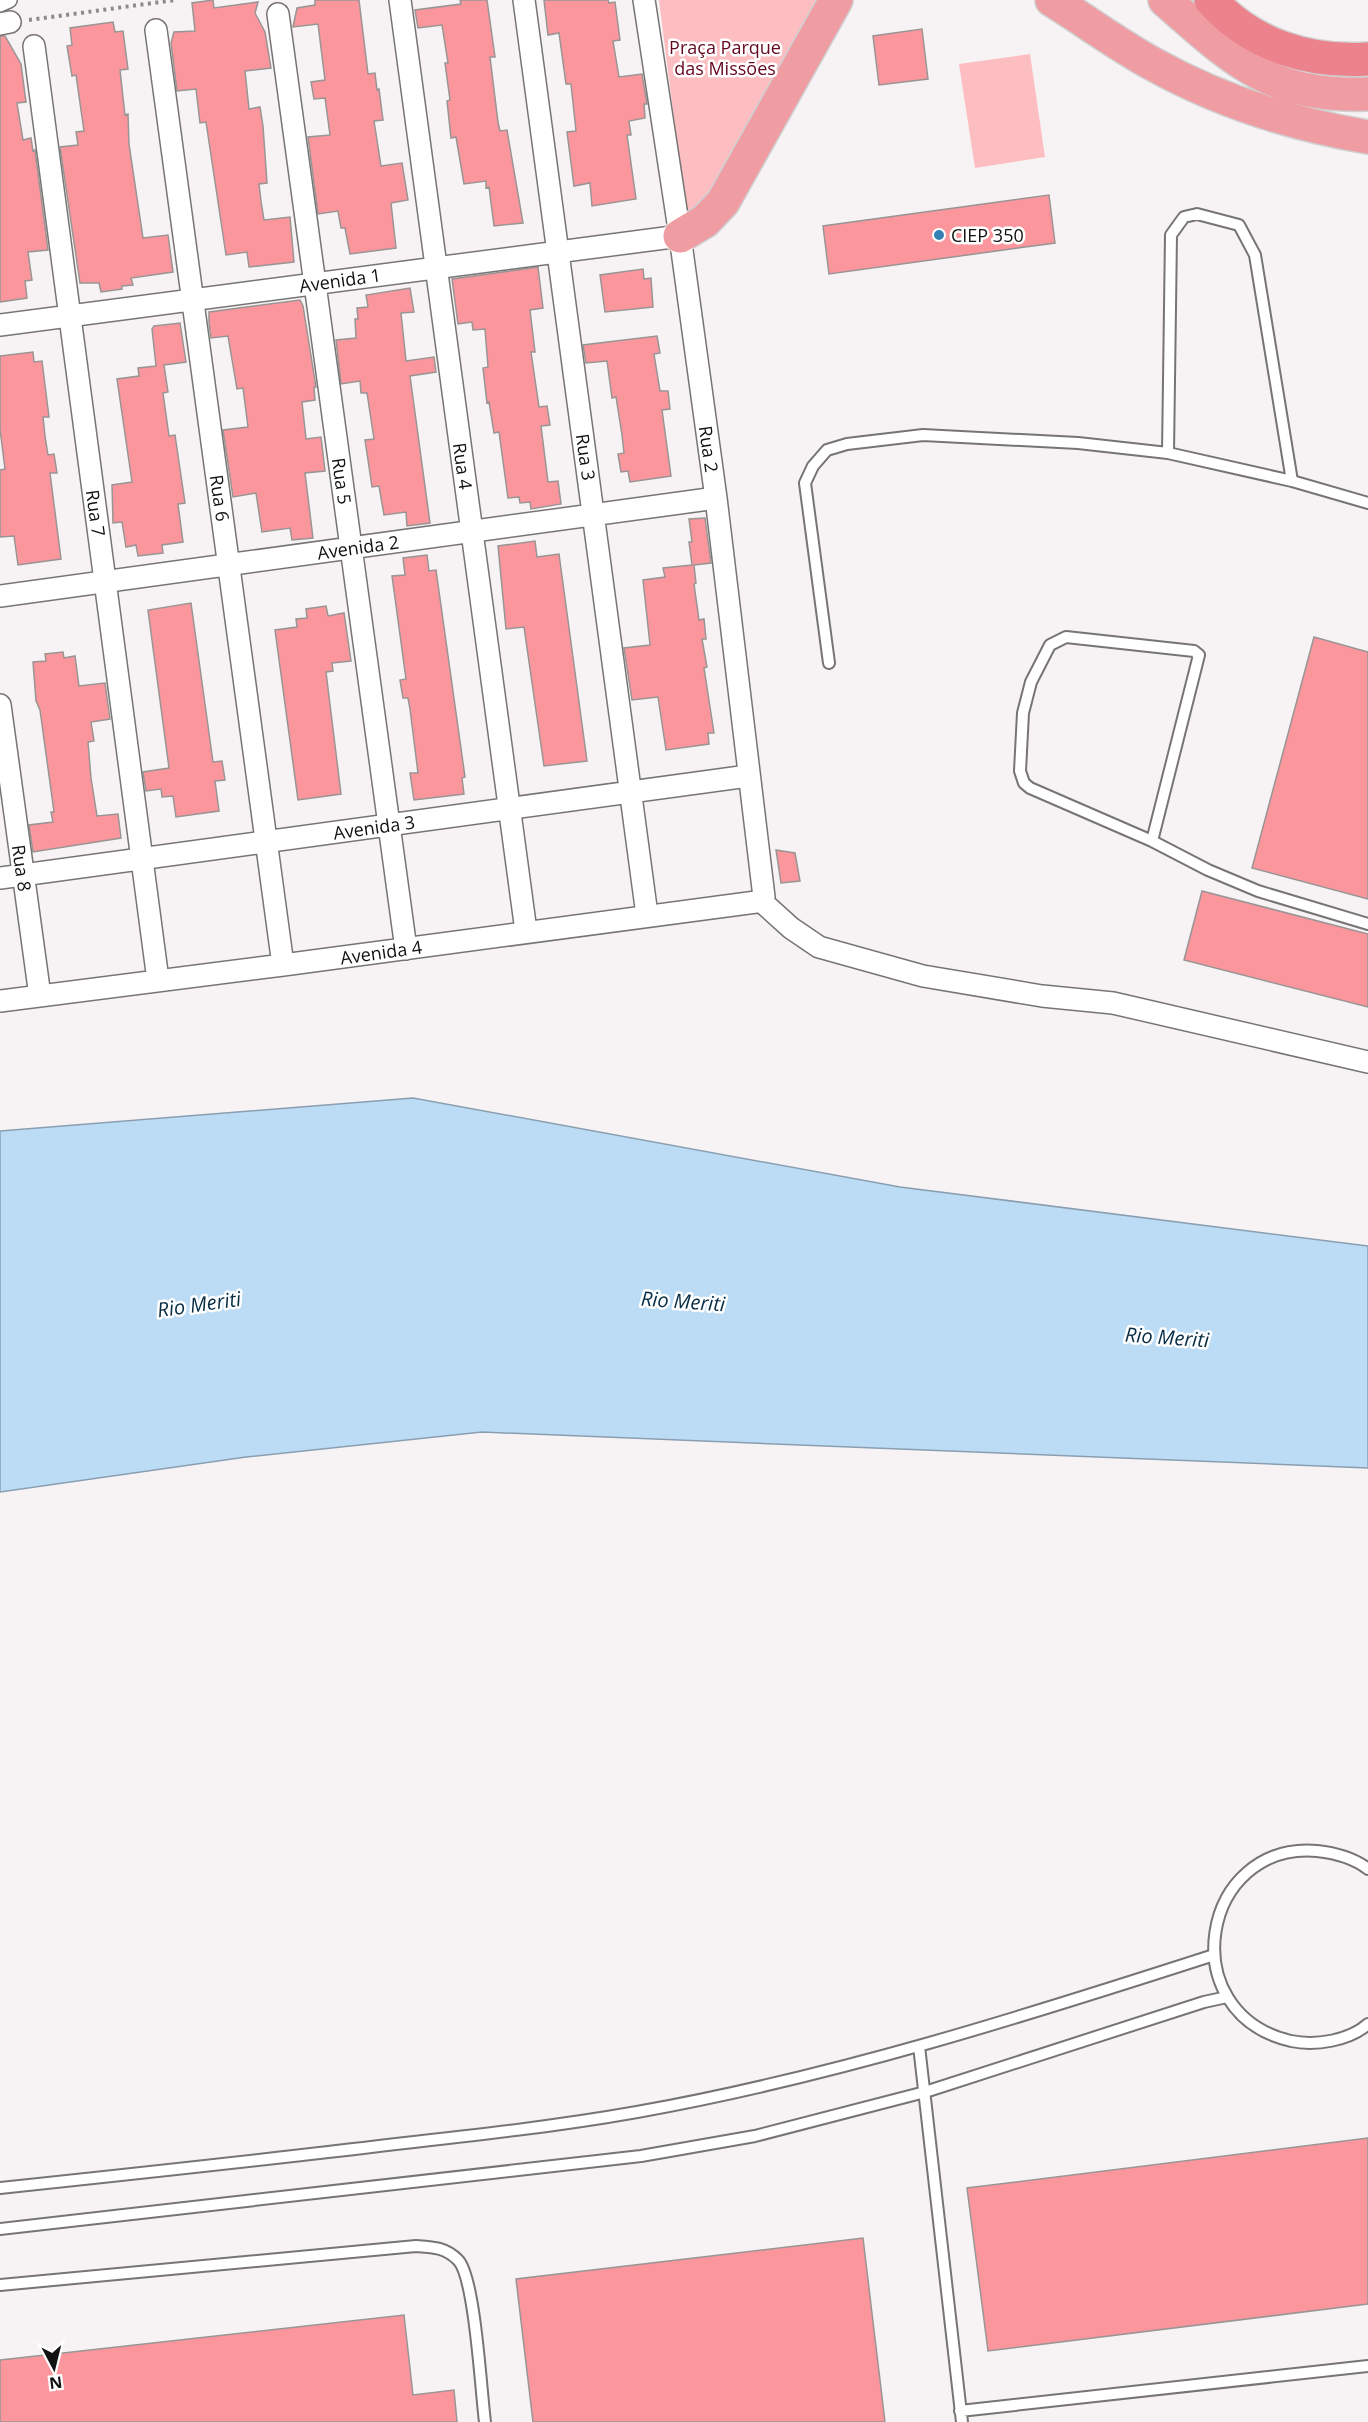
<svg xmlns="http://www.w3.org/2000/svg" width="1368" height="2422" viewBox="0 0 1368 2422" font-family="'Open Sans',sans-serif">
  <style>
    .green { fill: #fcbec1 }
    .water { fill: #bcdcf5; stroke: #899fb1; stroke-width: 1.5 }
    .building { fill: #fb969d; stroke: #999595; stroke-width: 1.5 }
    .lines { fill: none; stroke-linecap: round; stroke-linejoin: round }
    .service-casing { stroke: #777474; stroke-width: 14 }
    .pedestrian-casing { stroke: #777474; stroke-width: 18 }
    .minor-casing { stroke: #777474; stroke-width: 24 }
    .trunk-casing { stroke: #d0d0d0; stroke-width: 36 }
    .motorway-casing { stroke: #d0d0d0; stroke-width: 36 }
    .path { stroke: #8c8a8a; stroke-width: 4; stroke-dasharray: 3 4.5; stroke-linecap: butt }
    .service { stroke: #fff; stroke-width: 10 }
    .pedestrian { stroke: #fff; stroke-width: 15 }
    .minor { stroke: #fff; stroke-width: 21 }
    .trunk { stroke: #f09ca3; stroke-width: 33 }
    .motorway { stroke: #ec838c; stroke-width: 33 }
    .poi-dot { fill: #3580b3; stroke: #fff; stroke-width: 2 }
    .labels { text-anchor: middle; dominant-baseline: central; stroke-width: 5; stroke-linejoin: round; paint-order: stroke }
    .park-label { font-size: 18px; fill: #63081e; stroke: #fff }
    .poi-label { font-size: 18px; fill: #131212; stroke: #fff; text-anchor: start }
    .street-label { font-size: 18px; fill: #131212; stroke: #fff }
    .water-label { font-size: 20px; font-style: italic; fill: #072d45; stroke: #fff }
  </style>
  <rect width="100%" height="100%" fill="#f7f3f4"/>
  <path class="green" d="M659,0H820L715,193L689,212L685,206Z
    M1030,54L1045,157L975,168L959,64Z"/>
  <path class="water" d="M413,1098L900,1187L1368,1246V1468L482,1432L246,1457L0,1492V1131Z"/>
  <path class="building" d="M213,0L214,8L258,2L255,13L265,32L271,68L245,71L249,109L260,107L263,126L267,183L259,184L261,201L264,220L290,217L294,262L249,267L247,252L226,255L206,122L200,123L196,89L177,91L171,43L174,32L195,31L192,3Z
    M315,0H359L368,74L375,73L377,90L379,89L383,120L374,121L381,166L402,163L408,200L391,203L396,248L350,254L345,228H341L338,211L318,214L308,137L330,135L325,98L314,99L311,82L325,80L318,24L293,27L297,8L315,5Z
    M460,0H487L495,57H490L498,122L500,131L507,130L523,223L494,226L489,187L486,188V181L464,184L456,137L451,138L447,101L450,100L445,63H448L442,25L418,28L415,10L461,4Z
    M544,0H608L609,3L615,2L620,40L613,41L619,77L642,74L647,104H644L645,118L629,121L631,135H627L636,199L592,206L590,183L574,186L567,132L576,131L571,84H566L559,33L548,35Z
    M113,22L115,32L123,31L128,69L120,70L125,115L128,114L129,144L143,238L168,235L173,272L131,278L133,285L122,286V289L101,292L99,283H80L60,147L78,145L76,132L84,131L76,75L72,76L67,46L72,45L70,28Z
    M922,29L928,79L879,85L873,36Z
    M0,36H5L21,64L26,102L17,103L23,140L31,138L33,151L35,150L48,250L28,252L32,280L25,281L27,298L0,302Z
    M1049,195L1055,243L829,274L823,226Z
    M538,267L543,308L530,310L535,352H531L539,407L547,406L550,425L541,426L548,482L558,481L561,504L531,509L530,502L520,503L519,497L508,498L499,432L494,433L489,402L487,403L483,368L488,367L485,329L473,330L472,322L458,324L452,279Z
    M643,269L644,279L651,278L653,307L605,312L600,275Z
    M410,288L414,312L401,313L406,361L434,357L436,372L410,376L430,523L407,526L406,512L384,515L379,486L372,487L365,440L374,439L367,393H361L360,381L341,384L336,340L356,338L355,319H358L357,308L368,307L366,295Z
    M300,300L303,306L316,387H314L315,400L302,402L306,439L321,437L325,471L305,473L313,538L292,540L290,528L262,532L256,493L233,497L223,430L248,427L243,388L237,389L228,336L211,338L209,323V312Z
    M180,323L186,362L164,365L168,392L163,393L169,436L175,435L185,503L178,504L183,542L162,545L163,553L138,556L136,545L126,547L122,522L113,523L112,485L132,482L117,379L139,376L138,368L156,366L152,329L154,326Z
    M657,336L660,353L654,354L660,391H668L670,409L662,410L671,476L630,482L628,471L621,472L618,454L624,453L622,435L616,397L612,398L607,361L586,363L583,345Z
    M33,352L34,362L42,361L49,417H43L45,436L48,455L54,454L57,473H50L61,559L18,565L14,536L0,537V470L5,469L0,429V356Z
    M705,518L711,563L694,565L696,583L694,584L699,620L704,619L706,639H702L707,667L704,668L714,733H708L709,744L666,750L658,697L632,700L624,648L650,645L643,580L665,577L663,568L692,565L689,542H692L689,519Z
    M535,541L537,557L559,554L587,761L544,766L524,627L506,629L498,546Z
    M427,555L429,571L436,570L465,777L462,778L464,794L414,800L410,773H418L410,709L408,698H403L400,680L406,679L392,576L405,575L403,558Z
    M191,603L213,762L222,761L225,780L215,781L219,811L176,817L173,796L162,797L161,789L146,791L143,772L169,768L148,610Z
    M326,606L328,616L344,613L351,661L332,663L333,671L326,672L341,794L298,800L275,630L297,627L296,619L307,618L306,609Z
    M1314,637L1368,652V899L1252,868Z
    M63,652L64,658L75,656L79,686L105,683L110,719L91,722L94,741L88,742L91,778L97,816L118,814L121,838L33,852L29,825L53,822L51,812H54L40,710L36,701L33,662L46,661L45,654Z
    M776,850L795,853L800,881L781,883Z
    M1202,891L1368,934V1007L1184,960Z
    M1368,2138V2304L988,2351L967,2188Z
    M863,2238L885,2422H533L516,2279Z
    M404,2315L413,2395L454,2390L457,2422H0V2360Z"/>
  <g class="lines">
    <g class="service-casing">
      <path id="service" d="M1168,453L1171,235L1184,217L1197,214L1239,225L1255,255L1292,481
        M829,663L805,483L813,466L827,450L847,444L923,435L1078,443L1168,453L1292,481L1368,503
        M1152,841L1199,655L1194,651L1066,637L1050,645L1031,682L1023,713L1020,771L1024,783L1030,788L1152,841L1208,870L1258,891L1368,924
        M1368,1869C1354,1858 1335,1853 1317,1851C1201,1841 1171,2013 1291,2041C1315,2046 1349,2041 1368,2024
        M919,2046L962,2422
        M0,2188C132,2174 264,2160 396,2144C477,2135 558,2126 637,2112C833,2077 1025,2016 1214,1955
        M0,2229L641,2156L755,2136L925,2092L1204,2002L1227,1997
        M0,2285L416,2246C432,2247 445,2247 458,2260C475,2277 481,2392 485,2422
        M960,2411L1368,2366"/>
    </g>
    <g class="pedestrian-casing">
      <path id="pedestrian" d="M0,4L9,0"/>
    </g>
    <g class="minor-casing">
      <path id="minor" d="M400,0L526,931
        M524,0L647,915
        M278,14L406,949
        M0,24L10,22
        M156,30L283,965
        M34,46L158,980
        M0,325L680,236
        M0,596L716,498
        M0,705L40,996
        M0,878L748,776
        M760,900L791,928L819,947L923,976L1042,996L1113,1003L1368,1062
        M0,1001L283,965L756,902L764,897L716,498L680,236L644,0"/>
    </g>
    <g class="trunk-casing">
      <path id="trunk" d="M1052,0C1086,21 1118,45 1153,64C1221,102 1291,124 1368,137
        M1165,0C1234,60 1270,98 1368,94
        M680,236L705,221L723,202L836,0"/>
    </g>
    <g class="motorway-casing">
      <path id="motorway" d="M1211,0C1251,45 1309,63 1368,59"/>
    </g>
    <path class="path" d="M29,20L175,0"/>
    <use href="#service" class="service"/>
    <use href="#pedestrian" class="pedestrian"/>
    <use href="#minor" class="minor"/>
    <use href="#trunk" class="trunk"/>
    <use href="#motorway" class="motorway"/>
  </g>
  <circle class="poi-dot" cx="939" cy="235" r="6"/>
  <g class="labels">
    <g class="park-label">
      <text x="725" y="47">Praça Parque<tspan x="725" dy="21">das Missões</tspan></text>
    </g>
    <g class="poi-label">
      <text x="951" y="235">CIEP 350</text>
    </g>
    <g class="street-label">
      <text transform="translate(340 280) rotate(-8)">Avenida 1</text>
      <text transform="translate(709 449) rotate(82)">Rua 2</text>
      <text transform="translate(586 457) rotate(82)">Rua 3</text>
      <text transform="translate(463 466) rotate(82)">Rua 4</text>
      <text transform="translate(342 481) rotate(82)">Rua 5</text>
      <text transform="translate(220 498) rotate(82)">Rua 6</text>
      <text transform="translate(96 513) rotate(82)">Rua 7</text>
      <text transform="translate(358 547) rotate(-8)">Avenida 2</text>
      <text transform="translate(374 827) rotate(-8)">Avenida 3</text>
      <text transform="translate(22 868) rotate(82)">Rua 8</text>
      <text transform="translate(381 952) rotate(-8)">Avenida 4</text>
    </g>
    <g class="water-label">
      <text transform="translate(683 1301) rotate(4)">Rio Meriti</text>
      <text transform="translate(199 1304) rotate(-8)">Rio Meriti</text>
      <text transform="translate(1167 1337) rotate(4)">Rio Meriti</text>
    </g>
  </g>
  <g transform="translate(54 2368) rotate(173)" stroke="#ffffff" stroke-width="4.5" paint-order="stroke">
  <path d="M0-4.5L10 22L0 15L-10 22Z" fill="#131212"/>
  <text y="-9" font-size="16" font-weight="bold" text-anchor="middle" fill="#131212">N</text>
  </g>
</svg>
